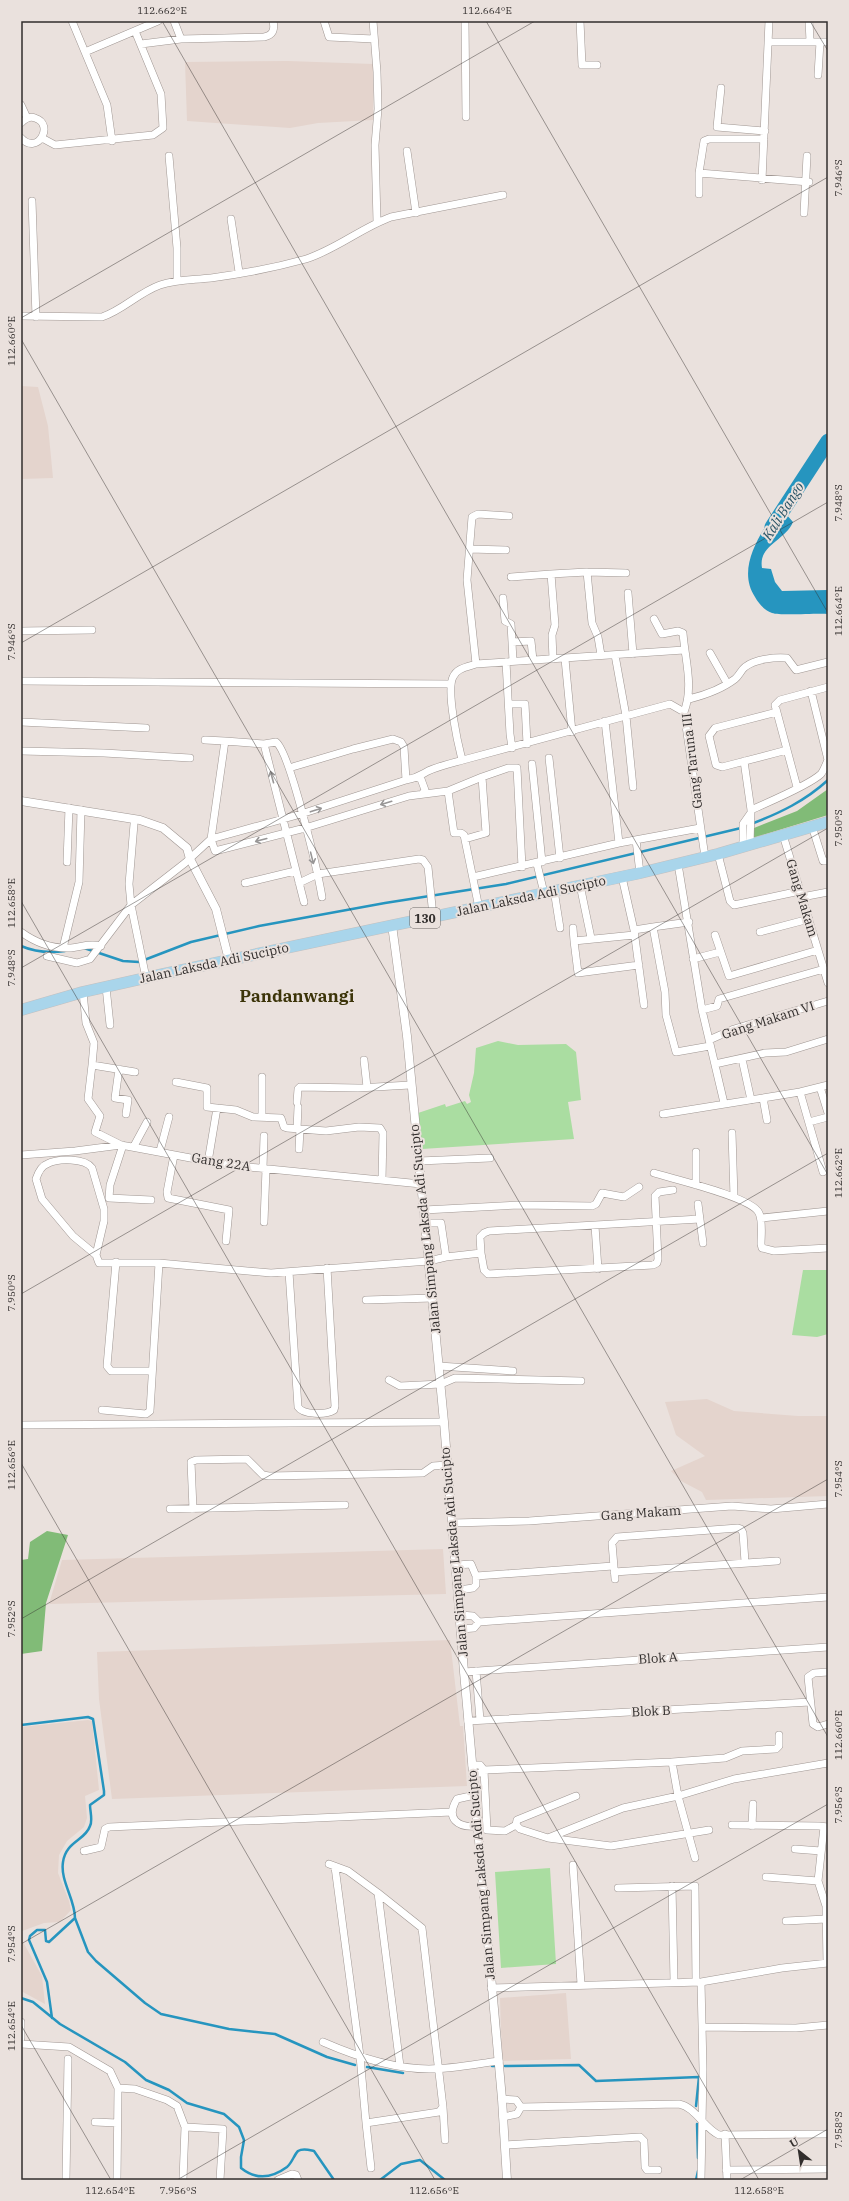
<svg xmlns="http://www.w3.org/2000/svg" width="849" height="2201" viewBox="0 0 849 2201" font-family="'IBM Plex Serif',serif">
  <style>
    .built { fill: #e4d4cd }
    .green { fill: #aadda1 }
    .forest { fill: #81bb77 }
    .water { fill: #2695bf }
    .lines { fill: none; stroke-linecap: round; stroke-linejoin: round }
    .stream { stroke: #2695bf; stroke-width: 2.5 }
    .river { stroke: #2695bf; stroke-width: 15 }
    .minor-casing { stroke: #a09793; stroke-width: 8 }
    .tertiary-casing { stroke: #a09793; stroke-width: 9 }
    .primary-casing { stroke: #c2c0c0; stroke-width: 12 }
    .minor { stroke: #fff; stroke-width: 7 }
    .tertiary { stroke: #fff; stroke-width: 8 }
    .primary { stroke: #a9d5eb; stroke-width: 11 }
    .oneway { stroke: #989696 }
    .ticks { fill: none; stroke: #322e2d; stroke-width: 1; stroke-opacity: 0.45 }
    .labels { text-anchor: middle; dominant-baseline: central; stroke-width: 4; stroke-linejoin: round; paint-order: stroke }
    .shield { fill: #eae1dd; stroke: #696462; stroke-width: 1 }
    .shield-label { font-size: 12px; font-weight: bold; fill: #322e2d }
    .street-label { font-size: 13px; fill: #322e2d; stroke: #eae1dd }
    .water-label { font-size: 14px; font-style: italic; fill: #275265; stroke: #eae1dd }
    .district-label { font-size: 17px; font-weight: bold; fill: #3c3409; stroke: #eae1dd }
    .neatline { fill: none; stroke: #322e2d; stroke-width: 1.5 }
    .ticks-label { font-size: 10px; text-anchor: middle; fill: #322e2d }
  </style>
  <rect width="100%" height="100%" fill="#eae1dd"/>
  <path class="built" d="M288,61L373,64V120L318,123L290,128L187,121L185,62Z
    M21,386L38,387L48,426L53,478L21,479Z
    M707,1399L734,1411L798,1416H828V1496L706,1500L702,1492L681,1481L671,1471L705,1456L676,1435L665,1402Z
    M443,1549L446,1594L49,1604L62,1560Z
    M450,1640L460,1726H463L467,1786L112,1799L99,1699L97,1652Z
    M88,1720L92,1721L99,1790L85,1796L87,1818L84,1827L67,1841L59,1855L58,1873L69,1901L71,1910L60,1922L44,1923L22,1931L23,1942L42,1976L45,2004L21,1991V1727Z
    M566,1993L571,2059L502,2061L500,1998Z"/>
  <path class="green" d="M498,1041L518,1045L566,1044L576,1052L581,1100L568,1102L574,1139L422,1149L418,1113L445,1104L446,1107L465,1101L467,1104L471,1102L469,1095L474,1073L476,1048Z
    M803,1270H828V1334L817,1337L792,1335Z
    M550,1868L556,1964L501,1968L495,1872Z"/>
  <path class="forest" d="M828,789V815L753,838L754,828L797,811Z
    M47,1531L68,1535L46,1603L42,1651L21,1654V1560L28,1559L30,1542Z"/>
  <path class="water" d="M779,506L793,522C785,541 758,545 762,568L771,569L775,582L782,591L828,590V614C815,613 781,616 772,613C764,610 759,604 755,597C735,567 763,530 779,506Z"/>
  <g class="lines">
    <path class="stream" d="M751,824C780,813 805,801 828,780
      M21,946C35,952 51,953 65,951
      M84,948L123,961L139,962L191,942L259,926L385,903L506,884L741,828
      M21,1725L88,1717L93,1719L104,1791V1795L90,1805C90,1811 93,1821 90,1826C85,1841 66,1841 63,1862C60,1881 75,1899 75,1918L49,1942L46,1941L45,1930H37L30,1936L29,1940L47,1982L52,2018
      M75,1918L88,1952L96,1961L145,2003L161,2014L229,2029L275,2034L327,2057L355,2065
      M21,1998L33,2002L60,2024L125,2062L146,2080L169,2090L187,2103L224,2114L239,2127L244,2140L241,2157V2168C256,2180 272,2178 287,2167C292,2163 294,2155 298,2151C303,2148 309,2150 314,2151L334,2180
      M492,2066H495
      M505,2066L579,2065L596,2081L699,2077L696,2106
      M367,2067L403,2073
      M697,2124L698,2158
      M380,2180L401,2164L420,2160L445,2180
      M696,2180L698,2171"/>
    <path class="river" d="M772,527L828,441"/>
    <g class="minor-casing">
      <path id="minor" d="M72,21L107,105L112,141
        M174,21L181,39
        M324,21L329,37L374,39
        M373,21L377,72L378,109L375,145L377,222
        M465,21L466,117
        M580,21L582,65H597
        M809,21L810,41
        M769,42H828
        M141,44L181,39L264,37C273,35 275,30 273,21
        M85,52L158,21
        M818,75L820,42
        M721,88L717,127L765,131
        M21,105L27,118
        M21,123C25,119 30,116 35,118C55,124 38,156 21,138
        M42,138L55,145L153,135L163,128L161,94L135,31
        M407,151L416,213
        M169,156L177,248V279
        M699,173L809,182
        M762,180L769,21
        M699,194V173L704,141L709,139H764
        M32,201L36,317
        M804,213L807,156
        M231,219L239,272
        M21,316L102,317C123,310 138,293 160,285C177,279 193,280 211,278C241,274 277,267 306,259C337,249 361,228 391,217L503,195
        M469,549L506,550
        M587,572L626,573
        M551,574L587,572L592,623L598,637L601,655
        M511,577L551,574L555,625L552,635L553,659
        M628,593L633,654
        M503,598L505,621L511,624L513,661
        M654,619L662,634L678,631L683,633C685,660 694,686 684,712L705,857
        M21,631L92,630
        M512,642L531,641L533,660
        M710,653L727,683
        M615,655L626,716L633,787
        M565,659L572,732
        M506,662L510,734L512,748
        M476,664L467,580L472,517L478,514L509,516
        M21,681L451,684
        M811,691L828,760
        M689,699C705,695 722,689 735,679C739,676 741,670 745,667C755,659 775,657 787,658L796,670L828,662
        M509,704H525L527,744
        M777,712L715,728L709,736L716,765L722,767L787,750
        M605,721L619,843
        M21,722L146,728
        M205,740L225,741
        M264,744L304,902
        M21,751L104,753L190,758
        M549,758L560,858
        M462,760C458,744 446,691 453,677C457,668 467,667 476,664L684,650
        M744,761L751,810L750,845
        M532,764L542,862
        M289,768L353,749L393,739L401,742L404,747L406,780
        M418,778L421,779L425,790L423,793
        M797,787L775,705L780,700L828,687
        M448,791L454,833H461L464,835L479,908
        M751,810C768,802 808,786 821,774C824,770 826,764 828,760
        M134,824L129,884L131,905L146,978
        M812,826L823,861H828
        M783,835L828,983
        M465,839L486,833L482,777L508,768H517L522,867
        M636,840L640,873
        M743,846V824L750,814
        M718,854L730,901L734,905L800,891
        M67,862L69,808
        M537,864L544,893
        M678,864L702,1010L724,1103
        M473,877L619,843L700,828
        M622,877L634,930L653,927
        M245,883L295,871
        M299,883L318,874L419,859L423,860L428,867L433,916
        M580,885L591,938
        M554,890L560,928
        M322,897C318,873 290,752 276,742L264,744L225,741L211,839L215,851L305,828L409,796L448,791L482,777
        M802,897L828,892
        M689,922L653,927L665,992L666,1015L676,1052L710,1046
        M573,928L574,941
        M634,930L644,1005
        M21,932C36,943 52,949 71,948C82,947 89,943 101,946
        M760,932L809,919
        M634,935L574,941L578,973L639,965
        M715,935L729,976L818,950
        M63,948L79,882L81,810
        M47,956L77,963L90,959L131,905L185,863L211,839L301,814L406,780C417,778 419,776 428,771C439,766 452,763 463,760C532,742 601,723 670,704L684,712
        M693,959L720,952
        M106,987L110,1025
        M83,992L86,1023L94,1043L92,1065L135,1072
        M702,1010L717,1006L719,999L824,969
        M709,1040L734,1029L828,1001
        M742,1059L751,1100
        M364,1060L367,1087
        M715,1064L765,1053L786,1052L828,1039
        M92,1065L88,1099L100,1116L95,1132L121,1145
        M119,1069L115,1098L128,1100L126,1114
        M262,1077V1117
        M176,1082L207,1088V1107L236,1110L253,1117L281,1118L284,1127L287,1128L326,1131L359,1127L380,1128L383,1133L382,1180
        M820,1087L828,1113
        M800,1092L823,1172
        M763,1098L767,1120
        M297,1102L298,1089L300,1087L358,1088L410,1085
        M663,1114L800,1092L828,1085
        M809,1122L828,1117
        M297,1129L298,1107
        M732,1133L734,1197
        M123,1145L110,1185L109,1198L151,1200
        M134,1146L147,1122
        M299,1149L300,1129
        M160,1151L169,1117
        M21,1155L75,1151L121,1145L228,1165L421,1184
        M174,1155L167,1192L168,1198L229,1210L226,1241
        M419,1161L490,1158
        M208,1162L217,1108
        M263,1168L264,1136
        M654,1173C673,1179 752,1197 759,1213C763,1222 761,1235 761,1244L762,1248L774,1251L828,1248
        M696,1185V1152
        M698,1204L703,1243
        M424,1210L519,1205L592,1206L596,1204L602,1193L624,1197L639,1187
        M761,1218L828,1211
        M264,1222L266,1169
        M425,1223H441L446,1257L481,1253L484,1270L488,1274L653,1265L657,1263L658,1259L655,1196L659,1192L673,1190
        M595,1226L598,1269
        M481,1253L480,1237L484,1233L489,1231L700,1219
        M96,1255L104,1221V1209L92,1168C85,1158 58,1158 47,1164C41,1166 38,1173 36,1179L42,1199L73,1236L96,1255L99,1263H159L271,1273L429,1261L446,1257
        M116,1262L107,1366L111,1371H152
        M289,1272L298,1407C303,1415 326,1415 334,1410L335,1406L327,1268
        M366,1300L433,1298
        M439,1366L513,1371
        M389,1380L400,1386L441,1384L455,1378L581,1381
        M102,1410L146,1414L150,1411L159,1263
        M21,1425L444,1422
        M170,1509L345,1505
        M193,1509L191,1462L196,1460L247,1459L263,1475L269,1476L423,1473L433,1466L447,1465
        M453,1523L529,1521L732,1506L771,1509L828,1504
        M457,1565L471,1564L476,1576L613,1566
        M614,1572L777,1561
        M615,1579L612,1543L617,1537L738,1528L741,1529L743,1533L745,1562
        M459,1590L473,1588L476,1585V1576
        M461,1615L473,1616L479,1622L828,1597
        M461,1629L474,1628L479,1622
        M476,1671L480,1720
        M464,1672L828,1647
        M828,1672L814,1673L808,1677L813,1724L818,1727L828,1724
        M468,1721L810,1702
        M672,1762L678,1796L695,1858
        M472,1765H480L484,1770L487,1830L505,1831L516,1825
        M473,1774L480,1773L484,1770L672,1762L725,1758L742,1751L776,1749L779,1746V1735
        M475,1795L457,1799C445,1819 458,1828 477,1826
        M576,1796L517,1820L516,1825L520,1829L548,1838L623,1808L678,1796L734,1779L828,1763
        M732,1825L819,1826L828,1827
        M752,1826L753,1804
        M824,1827L818,1881L826,1906L827,1963
        M548,1838L611,1846L709,1830
        M795,1849L821,1851
        M84,1851L101,1847L105,1829L109,1827L452,1812
        M329,1864L348,1871L378,1893
        M573,1865L581,1984
        M335,1867L360,2056L366,2123L439,2112L443,2107L422,1928L378,1893L400,2066
        M766,1877L818,1881
        M672,1886L674,1981
        M618,1888L695,1886L696,1981
        M786,1921L826,1919
        M491,1988L701,1982L782,1968L828,1963
        M21,2022V2038
        M702,2027L796,2028L828,2025
        M323,2042C355,2056 393,2069 429,2069C452,2069 476,2064 499,2061
        M21,2044L69,2047L110,2071L118,2088L135,2089L167,2100L177,2106L185,2127L183,2180
        M502,2099L516,2100L521,2107
        M443,2107L445,2140
        M521,2107L679,2104C695,2107 704,2128 719,2135L828,2134
        M503,2117L517,2114L521,2107
        M95,2122L117,2123
        M366,2123L371,2168
        M185,2127L223,2129L220,2180
        M725,2134L727,2180
        M506,2145L640,2137L644,2141L645,2167L647,2170H658
        M726,2170L828,2169
        M66,2180L68,2059
        M117,2180L118,2088
        M278,2180L292,2174L296,2175L298,2180
        M701,2180L703,2069L701,1982"/>
    </g>
    <g class="tertiary-casing">
      <path id="tertiary" d="M21,801L140,820L163,828L187,848L190,859L216,909L229,960
        M392,925L407,1036L444,1422L464,1672L502,2099L507,2180"/>
    </g>
    <g class="primary-casing">
      <path id="primary" d="M21,1010L83,992L163,974L640,873L718,854L828,822"/>
    </g>
    <use href="#minor" class="minor"/>
    <use href="#tertiary" class="tertiary"/>
    <use href="#primary" class="primary"/>
  </g>
  <defs><path id="oneway-shaft" d="M-6 0H5M1.5-3L5.5 0L1.5 3" fill="none" stroke-width="1.6" stroke-linecap="round" stroke-linejoin="round"/></defs>
  <g class="oneway">
    <use href="#oneway-shaft" transform="translate(272 777) rotate(-105)"/>
    <use href="#oneway-shaft" transform="translate(386 803) rotate(163)"/>
    <use href="#oneway-shaft" transform="translate(316 810) rotate(-18)"/>
    <use href="#oneway-shaft" transform="translate(261 840) rotate(165)"/>
    <use href="#oneway-shaft" transform="translate(312 858) rotate(76)"/>
  </g>
  <path class="ticks" d="M162,21L828,1175M486,21L828,613M810,21L828,51M21,318L535,21M21,339L828,1737M21,643L828,177M21,901L759,2180M21,968L828,502M21,1294L828,828M21,1463L435,2180M21,1619L828,1153M21,1944L828,1479M21,2025L111,2180M177,2180L828,1804M740,2180L828,2129"/>
  <g class="labels">
    <rect class="shield" x="410" y="908" width="30" height="20" rx="3"/>
    <g class="shield-label">
      <text x="425" y="918">130</text>
    </g>
    <g class="street-label">
      <text transform="translate(692 761) rotate(-97)">Gang Taruna III</text>
      <text transform="translate(531 896) rotate(-12)">Jalan Laksda Adi Sucipto</text>
      <text transform="translate(802 898) rotate(73)">Gang Makam</text>
      <text transform="translate(214 963) rotate(-12)">Jalan Laksda Adi Sucipto</text>
      <text transform="translate(768 1020) rotate(-18)">Gang Makam VI</text>
      <text transform="translate(221 1162) rotate(9)">Gang 22A</text>
      <text transform="translate(425 1229) rotate(-96)">Jalan Simpang Laksda Adi Sucipto</text>
      <text transform="translate(641 1513) rotate(-4)">Gang Makam</text>
      <text transform="translate(454 1552) rotate(-95)">Jalan Simpang Laksda Adi Sucipto</text>
      <text transform="translate(658 1658) rotate(-4)">Blok A</text>
      <text transform="translate(651 1711) rotate(-3)">Blok B</text>
      <text transform="translate(481 1875) rotate(-95)">Jalan Simpang Laksda Adi Sucipto</text>
    </g>
    <g class="water-label">
      <text transform="translate(783 511) rotate(-58)">Kali Bango</text>
    </g>
    <g class="district-label">
      <text x="297" y="996">Pandanwangi</text>
    </g>
  </g>
  <rect width="849" height="2201" fill="none" stroke="#eae1dd" stroke-width="44"/>
  <g transform="translate(799 2151) rotate(330)" stroke="#eae1dd" stroke-width="3" paint-order="stroke">
  <path d="M0-3L7 15L0 10L-7 15Z" fill="#322e2d"/>
  <text y="-6" font-size="11" font-weight="bold" text-anchor="middle" fill="#322e2d">U</text>
  </g>
  <rect x="22" y="22" width="805" height="2157" class="neatline"/>
  <g class="ticks-label">
    <text x="162" y="14">112.662°E</text>
    <text x="487" y="14">112.664°E</text>
    <text transform="translate(838 178) rotate(-90)" y="4">7.946°S</text>
    <text transform="translate(11 341) rotate(-90)" y="4">112.660°E</text>
    <text transform="translate(838 503) rotate(-90)" y="4">7.948°S</text>
    <text transform="translate(838 611) rotate(-90)" y="4">112.664°E</text>
    <text transform="translate(11 642) rotate(-90)" y="4">7.946°S</text>
    <text transform="translate(838 828) rotate(-90)" y="4">7.950°S</text>
    <text transform="translate(11 903) rotate(-90)" y="4">112.658°E</text>
    <text transform="translate(11 968) rotate(-90)" y="4">7.948°S</text>
    <text transform="translate(838 1173) rotate(-90)" y="4">112.662°E</text>
    <text transform="translate(11 1293) rotate(-90)" y="4">7.950°S</text>
    <text transform="translate(11 1465) rotate(-90)" y="4">112.656°E</text>
    <text transform="translate(838 1479) rotate(-90)" y="4">7.954°S</text>
    <text transform="translate(11 1619) rotate(-90)" y="4">7.952°S</text>
    <text transform="translate(838 1735) rotate(-90)" y="4">112.660°E</text>
    <text transform="translate(838 1805) rotate(-90)" y="4">7.956°S</text>
    <text transform="translate(11 1944) rotate(-90)" y="4">7.954°S</text>
    <text transform="translate(11 2026) rotate(-90)" y="4">112.654°E</text>
    <text transform="translate(838 2130) rotate(-90)" y="4">7.958°S</text>
    <text x="110" y="2194">112.654°E</text>
    <text x="178" y="2194">7.956°S</text>
    <text x="434" y="2194">112.656°E</text>
    <text x="759" y="2194">112.658°E</text>
  </g>
</svg>
